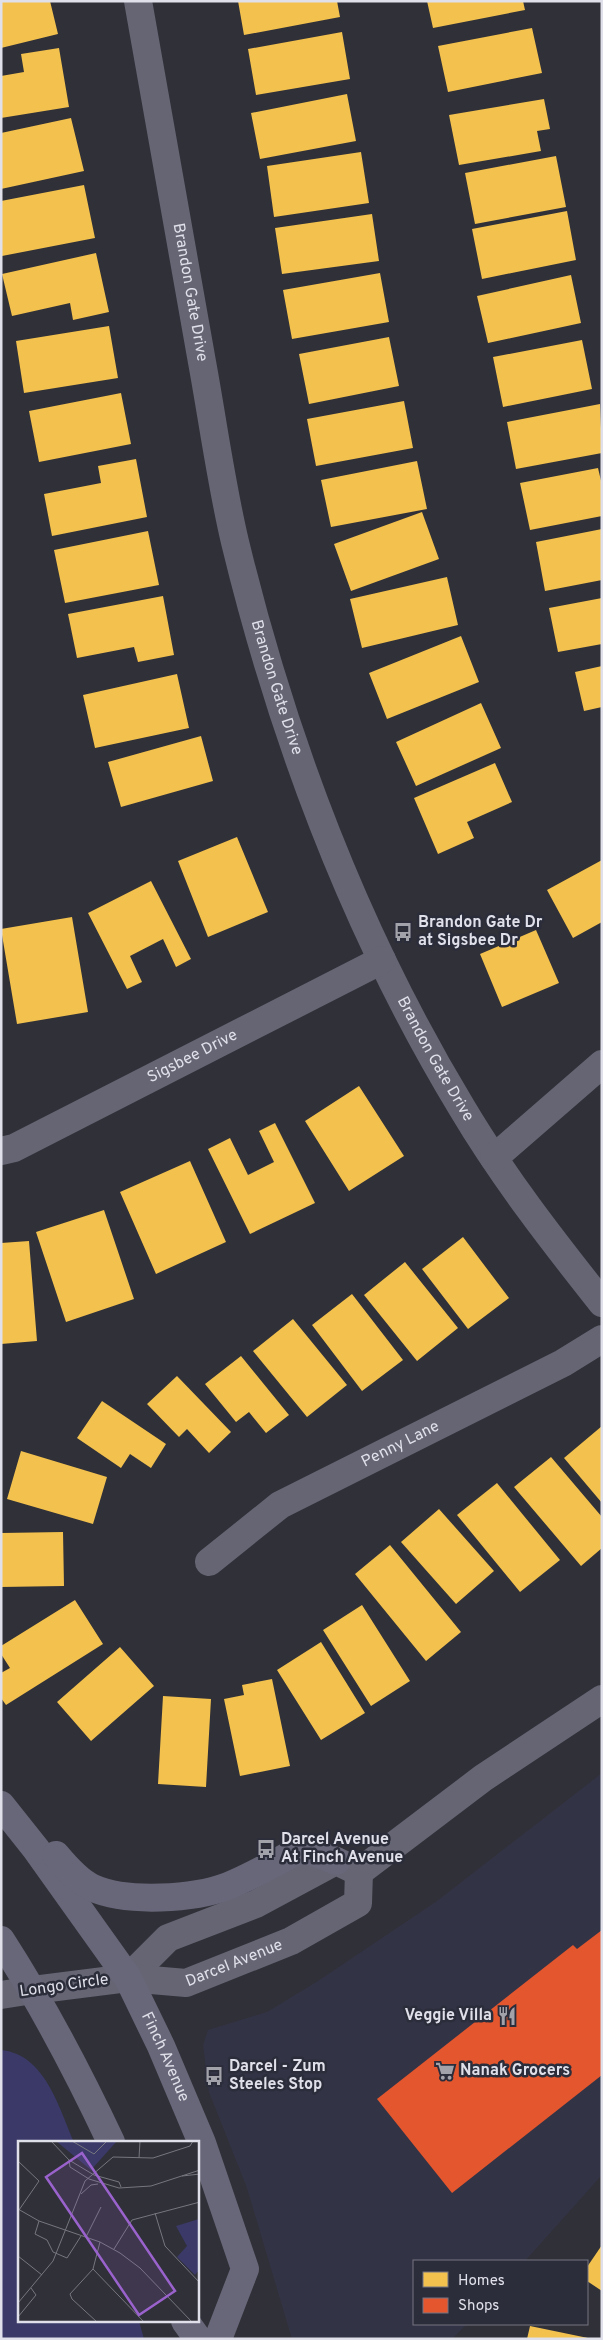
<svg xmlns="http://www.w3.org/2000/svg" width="603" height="2340" viewBox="0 0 603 2340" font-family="Overpass,sans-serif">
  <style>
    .built { fill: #333346 }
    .green { fill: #3a3968 }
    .homes { fill: #f2c14e }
    .shops { fill: #e4572e }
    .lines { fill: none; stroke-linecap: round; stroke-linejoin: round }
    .minor { stroke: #656574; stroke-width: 28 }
    .tertiary { stroke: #656574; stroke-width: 28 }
    .secondary { stroke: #676779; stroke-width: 28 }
    .labels { text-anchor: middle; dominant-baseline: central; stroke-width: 5; stroke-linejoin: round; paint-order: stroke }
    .street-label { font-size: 16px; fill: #dfe0e9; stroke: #2c2d3b }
    .poi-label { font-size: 16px; font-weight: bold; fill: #dfe0e9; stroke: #2c2d3b; text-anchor: start }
    .inset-road { fill: none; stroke: #76767f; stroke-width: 1 }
    .view { fill: #9962cc; fill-opacity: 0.15; stroke: #9962cc; stroke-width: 2.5 }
    .inset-edge { fill: none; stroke: #dfe0e9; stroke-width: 2.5 }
  </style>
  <rect width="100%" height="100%" fill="#303038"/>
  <path class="built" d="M602,1773V2175L525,2261H414V2324H467L452,2339H292L247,2188L209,2092L203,2045L208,2030L267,2012L318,1981L437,1901Z"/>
  <path class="green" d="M1,2050C45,2054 59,2108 74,2142H19V2321H139L144,2339H1Z"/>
  <path class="homes" d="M50,1L58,34L1,48V2Z
    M238,1H337L340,17L244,35Z
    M427,1H523L525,10L433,28Z
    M532,28L542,73L448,92L438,46Z
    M342,32L350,79L256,95L248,49Z
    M59,48L69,107L1,118V76L24,72L21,54Z
    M347,94L356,141L260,159L251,113Z
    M544,99L550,129L537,131L541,151L459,165L449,115Z
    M71,118L84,171L1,189V133Z
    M361,152L369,203L274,217L267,166Z
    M556,156L566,207L475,224L465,173Z
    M84,185L95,238L2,256L1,201Z
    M567,211L576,260L482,279L472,229Z
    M372,214L379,261L282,274L275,228Z
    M96,253L109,312L73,320L70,303L12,316L2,274Z
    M380,273L389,322L292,339L283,290Z
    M571,275L581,323L488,343L477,296Z
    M109,326L118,378L24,393L16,341Z
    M389,337L399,386L309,404L299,354Z
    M582,340L592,389L503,407L493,357Z
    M121,393L131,444L39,462L29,411Z
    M404,401L413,448L316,466L307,419Z
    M600,404L602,453L516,469L507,422Z
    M136,459L147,517L52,536L44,494L101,483L98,466Z
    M417,461L427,509L331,527L321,480Z
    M598,468L602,485V516L530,530L520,483Z
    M422,512L439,559L351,591L334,544Z
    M602,529V580L545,591L536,542Z
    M148,531L159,585L65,603L54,550Z
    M447,577L458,625L362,648L350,599Z
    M163,596L174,655L138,662L134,647L77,658L68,614Z
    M602,598V644L558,652L549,608Z
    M461,636L479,682L387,719L369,673Z
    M602,666V707L584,711L575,672Z
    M177,674L189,728L95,748L83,695Z
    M481,703L501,748L416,786L396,742Z
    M201,736L213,781L121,807L108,762Z
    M495,763L512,802L467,822L474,838L438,854L414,798Z
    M237,837L268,912L208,937L178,861Z
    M602,860V922L573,938L547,890Z
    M151,881L191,959L176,967L163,939L130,956L142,982L127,989L88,913Z
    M72,917L88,1012L17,1024L1,929Z
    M536,930L559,983L502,1007L480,954Z
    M359,1086L404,1156L349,1191L305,1121Z
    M275,1123L315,1203L250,1234L208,1149L230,1138L248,1175L274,1162L259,1131Z
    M190,1161L226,1242L156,1274L120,1192Z
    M104,1210L134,1299L66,1322L36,1232Z
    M463,1237L509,1298L468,1329L422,1269Z
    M29,1241L37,1341L1,1344V1243Z
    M405,1262L458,1328L417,1361L364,1295Z
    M352,1294L403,1360L362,1391L312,1325Z
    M293,1319L347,1385L307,1417L253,1351Z
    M241,1356L289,1415L266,1433L249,1412L236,1422L205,1384Z
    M177,1376L231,1432L209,1453L187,1429L179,1437L147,1404Z
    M102,1401L166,1444L151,1468L130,1454L121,1468L77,1438Z
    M602,1426V1503L564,1458Z
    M21,1451L107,1477L93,1524L7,1499Z
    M551,1457L602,1517V1548L581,1566L514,1487Z
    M497,1483L560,1560L520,1592L457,1515Z
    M439,1509L494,1571L456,1604L401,1542Z
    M63,1532L64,1586L1,1587V1533Z
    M390,1545L461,1632L426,1661L355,1574Z
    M75,1600L103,1644L6,1705L1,1698V1673L10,1668L1,1654V1646Z
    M362,1605L410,1681L371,1706L323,1630Z
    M321,1642L365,1713L321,1740L277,1670Z
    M120,1647L154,1686L91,1741L57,1702Z
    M272,1679L290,1766L240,1776L224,1699L244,1695L242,1685Z
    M163,1696L211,1699L206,1787L158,1784Z
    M602,2245V2291L587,2281V2267Z
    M530,2326L588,2338V2339H527Z"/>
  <path class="shops" d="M602,1930V2075L452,2193L377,2099L573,1945L577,1949Z"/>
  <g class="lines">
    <g class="minor">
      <path id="s1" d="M138,1C159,121 181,242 202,362C213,422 221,483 235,542C283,740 356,933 462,1108C503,1177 552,1240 602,1303"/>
      <path id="s2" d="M1,1151L14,1148L382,960"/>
      <path d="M494,1158L602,1064"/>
      <path id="s3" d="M209,1562L280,1505L563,1363L602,1339"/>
      <path d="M1,1995L33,1990"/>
    </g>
    <g class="tertiary">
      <path d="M359,1872L483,1778L602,1699"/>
      <path d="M128,1978L168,1938L256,1904L336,1861L353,1869"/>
      <path id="s4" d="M33,1990L128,1978L186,1983L291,1941L358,1903L359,1872"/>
    </g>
    <g class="secondary">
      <path id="s5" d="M1,1805L36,1849L128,1978L161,2046L202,2143L245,2269L218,2339"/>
      <path d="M56,1855C66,1867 79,1882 93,1888C127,1903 194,1899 228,1886C253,1876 278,1861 303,1848L336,1861"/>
      <path d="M1,1940C43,2005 78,2072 111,2142"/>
      <path d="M185,2321L198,2339"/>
    </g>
  </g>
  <defs>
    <g id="bus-bare" transform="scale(1.5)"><path d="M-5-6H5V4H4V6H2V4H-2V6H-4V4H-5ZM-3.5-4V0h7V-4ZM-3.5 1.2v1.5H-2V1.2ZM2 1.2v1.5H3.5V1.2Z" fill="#a2a2ab" stroke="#2c2d3b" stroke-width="2.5" paint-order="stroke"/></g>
    <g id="restaurant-bare" transform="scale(1.5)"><path d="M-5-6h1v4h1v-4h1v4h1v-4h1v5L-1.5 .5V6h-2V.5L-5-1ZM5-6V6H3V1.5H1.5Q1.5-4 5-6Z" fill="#a2a2ab" stroke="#2c2d3b" stroke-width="2.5" paint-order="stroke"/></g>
    <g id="supermarket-bare" transform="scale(1.5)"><path d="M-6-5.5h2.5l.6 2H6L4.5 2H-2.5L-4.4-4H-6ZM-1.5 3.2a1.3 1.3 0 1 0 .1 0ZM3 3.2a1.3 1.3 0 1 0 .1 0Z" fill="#a2a2ab" stroke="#2c2d3b" stroke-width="2.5" paint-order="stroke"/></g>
  </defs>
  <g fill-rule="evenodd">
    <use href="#bus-bare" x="403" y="932"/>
    <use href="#bus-bare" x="266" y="1849"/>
    <use href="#restaurant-bare" x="507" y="2016"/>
    <use href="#supermarket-bare" x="445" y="2071"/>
    <use href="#bus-bare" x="214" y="2076"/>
  </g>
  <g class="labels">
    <g class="street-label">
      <text stroke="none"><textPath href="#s1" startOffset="296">Brandon Gate Drive</textPath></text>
      <text stroke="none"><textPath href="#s1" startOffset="701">Brandon Gate Drive</textPath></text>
      <text stroke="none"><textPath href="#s2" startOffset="214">Sigsbee Drive</textPath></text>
      <text stroke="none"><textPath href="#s1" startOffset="1106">Brandon Gate Drive</textPath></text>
      <text stroke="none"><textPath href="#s3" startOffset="226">Penny Lane</textPath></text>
      <text stroke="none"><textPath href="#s4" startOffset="206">Darcel Avenue</textPath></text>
      <text transform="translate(64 1986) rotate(-8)">Longo Circle</text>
      <text stroke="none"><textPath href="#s5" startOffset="302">Finch Avenue</textPath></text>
    </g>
    <g class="poi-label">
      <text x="418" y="923">Brandon Gate Dr<tspan x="418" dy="18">at Sigsbee Dr</tspan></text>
      <text x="281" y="1840">Darcel Avenue<tspan x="281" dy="18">At Finch Avenue</tspan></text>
      <text x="492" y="2016" text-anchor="end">Veggie Villa</text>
      <text x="229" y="2067">Darcel - Zum<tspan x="229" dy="18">Steeles Stop</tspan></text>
      <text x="460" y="2071">Nanak Grocers</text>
    </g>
  </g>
  <g transform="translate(18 2141)">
    <rect width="181" height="181" fill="#303038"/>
    <path d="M38,0H99L73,29ZM181,78V129L177,134L159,116L169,105L158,85Z" fill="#3a3968"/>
    <path class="inset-road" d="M33,0L51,19L76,34L101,41L103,46M54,0L76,13L89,0M121,17L122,0M51,19L52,26L71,38L101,47L133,45L182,29M0,20L21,40L1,69M164,35L182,33M63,53L73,44L80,43M0,68L21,80L82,101L102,112L122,127L174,181M137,72L147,105L182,142M21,80L17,93L29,99L35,111L49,117L63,95M68,96L83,66M96,108L114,79L182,61M0,115L24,134M75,128L126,181M0,162L35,120L67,40L95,16L135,17L172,5L175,0M0,176L18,154L13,147M79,181L54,158L52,153L75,128L82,101"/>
    <path class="view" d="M64,12L157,150L121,174L28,36Z"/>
    <rect width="181" height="181" class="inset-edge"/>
  </g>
  <rect width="603" height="2340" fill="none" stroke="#dfe0e9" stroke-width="5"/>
  <rect x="413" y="2260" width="175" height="65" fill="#2c2d3b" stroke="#747581"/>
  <rect x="423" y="2272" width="25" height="15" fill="#f2c14e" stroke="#747581"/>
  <text x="458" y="2285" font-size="15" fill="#dfe0e9">Homes</text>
  <rect x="423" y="2298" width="25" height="15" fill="#e4572e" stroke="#747581"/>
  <text x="458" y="2310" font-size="15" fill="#dfe0e9">Shops</text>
</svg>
